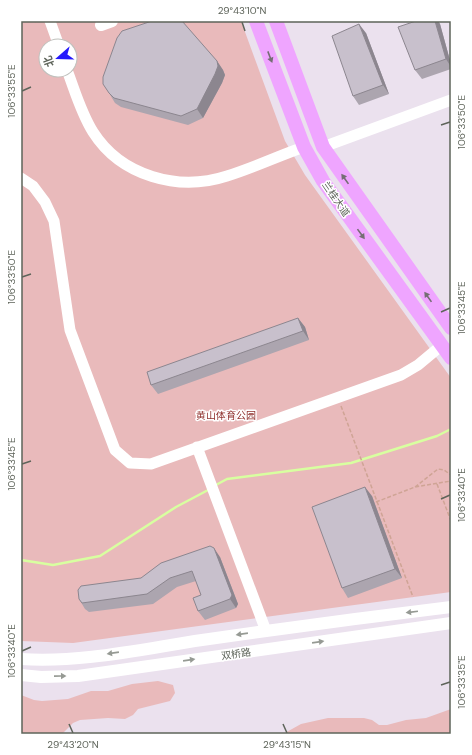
<svg xmlns="http://www.w3.org/2000/svg" width="472" height="755" viewBox="0 0 472 755" font-family="'DM Sans','Noto Sans SC',sans-serif">
  <style>
    .green { fill: #e9babb; fill-rule: evenodd }
    .lines { fill: none; stroke-linecap: round; stroke-linejoin: round }
    .stream { stroke: #d8ffa0; stroke-width: 2.5 }
    .path { stroke: #cfa495; stroke-width: 1.5; stroke-dasharray: 4 2; stroke-linecap: butt }
    .tertiary { stroke: #fff; stroke-width: 11 }
    .secondary { stroke: #fff; stroke-width: 12 }
    .primary { stroke: #efa5ff; stroke-width: 14 }
    .wall { fill: #aca5af }
    .shaded-wall { fill: #8c868f }
    .building { fill: #c8c0cc; stroke: #8c868f }
    .oneway { fill: #746e73 }
    .oneway2 { fill: #969a94 }
    .ticks { fill: none; stroke: #5e645a; stroke-width: 1.5 }
    .labels { text-anchor: middle; dominant-baseline: central; stroke-width: 3; stroke-linejoin: round; paint-order: stroke }
    .street-label { font-size: 10px; fill: #5e645a; stroke: #fff }
    .park-label { font-size: 10px; fill: #8f302d; stroke: #fff }
    .neatline { fill: none; stroke: #5e645a; stroke-width: 1.5 }
    .ticks-label { font-size: 10px; text-anchor: middle; fill: #5e645a }
  </style>
  <rect width="100%" height="100%" fill="#ebe1ee"/>
  <path class="green" d="M21,21H241L285,141L305,175L451,378V592L73,643L21,641ZM46,46H70V70H46Z
    M158,681L173,685L175,693L170,701L138,709L133,715L125,719L108,718L80,720L73,723L62,734H21V695L34,700L42,701L68,699L91,691H108L132,684Z
    M451,709V734H283L301,724L328,718H364L372,720L379,725H387L406,720L426,718Z"/>
  <g class="lines">
    <path class="stream" d="M214,486L227,479L351,463L437,436L451,429
      M21,560L53,565L100,556L176,507L210,489"/>
    <path class="path" d="M35,21L36,22
      M341,406L413,597
      M437,484L451,521
      M415,487L438,469L444,470L451,475
      M376,502L415,487L451,481"/>
    <path class="tertiary" d="M50,21L59,46
      M67,70C75,91 81,113 93,132C121,176 178,192 227,176C253,168 278,156 304,147
      M323,147L451,100
      M21,178L33,186L45,202L54,221L70,330L115,450L130,463L151,464L401,375L418,365L442,345
      M197,447L266,631"/>
    <path class="secondary" d="M101,25L112,21
      M21,659C81,663 142,649 202,640C285,628 368,617 451,607
      M21,675L41,677L78,676L451,623"/>
    <path class="primary" d="M256,21L304,147L323,181L451,358
      M276,21L323,147L451,328"/>
  </g>
  <path class="wall" d="M416,21H438L440,24L451,64V69L422,79L415,70Z
    M366,33L389,94L359,105L353,96Z
    M217,61L223,70L225,75L222,83L203,118L188,125L121,107L115,103L109,93Z
    M298,318L305,327L309,340L158,394L151,385Z
    M372,496L402,578L348,598L342,588Z
    M220,557L238,604L236,608L205,620L198,611L201,595L196,581L177,587L153,604L89,612L85,609L79,599L141,578Z"/>
  <path class="shaded-wall" d="M435,21H438L440,24L451,64V67L446,59Z
    M359,24L366,33L389,94L383,85Z
    M217,61L223,70L225,75L222,83L203,118L197,109Z
    M298,318L305,327L309,340L303,331Z
    M365,487L372,496L402,578L395,569Z
    M214,548L220,557L238,604L236,608L230,599Z"/>
  <path class="building" d="M152,21H182L217,61L218,66L215,74L197,109L181,116L114,98L109,93L103,84V77L117,38L122,31Z
    M416,21H435L446,59L415,70L398,27Z
    M359,24L383,85L353,96L332,36Z
    M298,318L303,331L151,385L147,372Z
    M365,487L395,569L342,588L312,507Z
    M210,546L214,548L232,595L230,599L198,611L193,598L201,595L192,571L170,578L147,594L82,603L79,599L78,590L81,586L141,578L161,563Z"/>
  <defs><path id="oneway-solid" d="M-6-.8H1V-3.2L6.5 0L1 3.2V.8H-6Z"/></defs>
  <g class="oneway">
    <use href="#oneway-solid" transform="translate(270 57) rotate(69)"/>
    <use href="#oneway-solid" transform="translate(345 179) rotate(-125)"/>
    <use href="#oneway-solid" transform="translate(361 234) rotate(54)"/>
    <use href="#oneway-solid" transform="translate(428 297) rotate(-125)"/>
  </g>
  <g class="oneway2">
    <use href="#oneway-solid" transform="translate(412 612) rotate(173)"/>
    <use href="#oneway-solid" transform="translate(242 634) rotate(172)"/>
    <use href="#oneway-solid" transform="translate(318 642) rotate(-8)"/>
    <use href="#oneway-solid" transform="translate(113 653) rotate(172)"/>
    <use href="#oneway-solid" transform="translate(189 660) rotate(-8)"/>
    <use href="#oneway-solid" transform="translate(60 676) rotate(-1)"/>
  </g>
  <path class="ticks" d="M242,22L245,31M22,91L31,87M441,125L450,122M22,277L31,274M441,312L450,308M22,464L31,461M441,499L450,495M22,651L31,647M441,685L450,682M69,724L73,733M283,724L287,733"/>
  <g class="labels">
    <g class="street-label">
      <text transform="translate(336 199) rotate(55)">兰桂大道</text>
      <text transform="translate(236 654) rotate(-8)">双桥路</text>
    </g>
    <g class="park-label">
      <text x="226" y="415">黄山体育公园</text>
    </g>
  </g>
  <rect width="472" height="755" fill="none" stroke="#ffffff" stroke-width="44"/>
  <g transform="translate(58 58) rotate(250)"><circle r="19" fill="#ffffff" stroke="#bfc1bd"/>
  <path d="M0-3L7 15L0 10L-7 15Z" fill="#261afc"/>
  <text y="-6" font-size="11" font-weight="bold" text-anchor="middle" fill="#5e645a">北</text>
  </g>
  <rect x="22" y="22" width="428" height="711" class="neatline"/>
  <g class="ticks-label">
    <text x="242" y="14">29°43'10"N</text>
    <text transform="translate(11 91) rotate(-90)" y="4">106°33'55"E</text>
    <text transform="translate(461 122) rotate(-90)" y="4">106°33'50"E</text>
    <text transform="translate(11 277) rotate(-90)" y="4">106°33'50"E</text>
    <text transform="translate(461 308) rotate(-90)" y="4">106°33'45"E</text>
    <text transform="translate(11 464) rotate(-90)" y="4">106°33'45"E</text>
    <text transform="translate(461 495) rotate(-90)" y="4">106°33'40"E</text>
    <text transform="translate(11 651) rotate(-90)" y="4">106°33'40"E</text>
    <text transform="translate(461 682) rotate(-90)" y="4">106°33'35"E</text>
    <text x="73" y="748">29°43'20"N</text>
    <text x="287" y="748">29°43'15"N</text>
  </g>
</svg>
